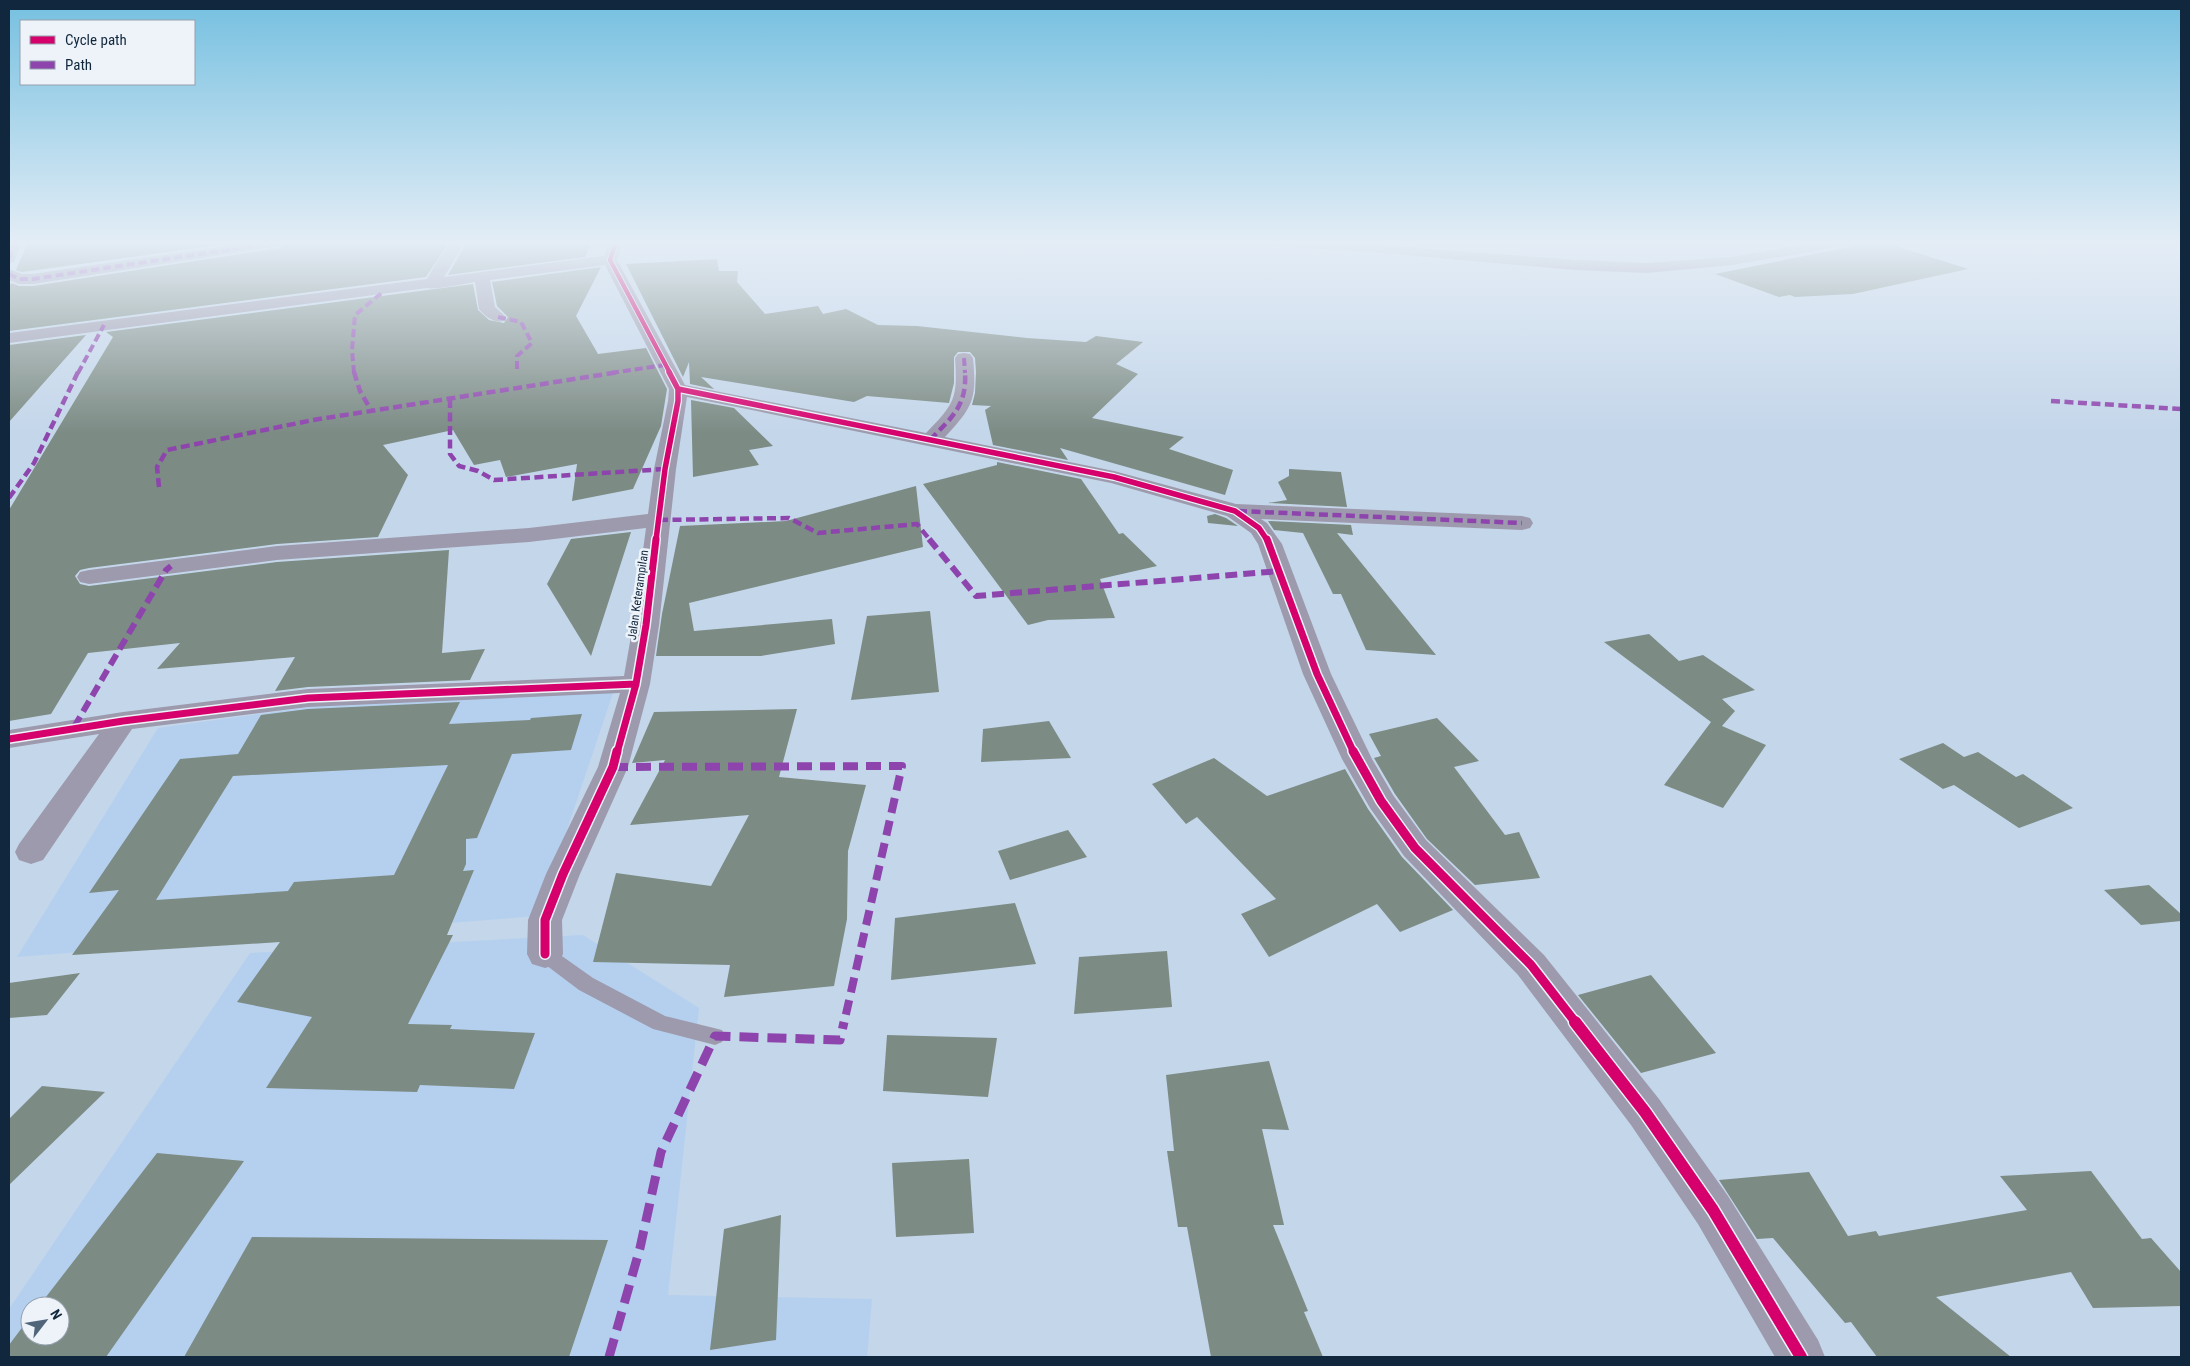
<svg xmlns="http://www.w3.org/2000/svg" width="2190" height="1366" viewBox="0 0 2190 1366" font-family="'Roboto Condensed',sans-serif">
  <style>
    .built { fill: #b5d0ee; fill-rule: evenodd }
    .building { fill: #7c8b84; fill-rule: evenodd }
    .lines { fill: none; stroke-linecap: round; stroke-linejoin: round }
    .service { fill: #9d9aad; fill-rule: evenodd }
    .minor { fill: #9d9aad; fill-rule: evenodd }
    .quiet-far4 { stroke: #8e44ad; stroke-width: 4; stroke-dasharray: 8 4; stroke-linecap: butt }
    .quiet-far3 { stroke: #8e44ad; stroke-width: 4.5; stroke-dasharray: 9 4.5; stroke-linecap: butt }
    .quiet-far2 { stroke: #8e44ad; stroke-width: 6; stroke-dasharray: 12 6; stroke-linecap: butt }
    .quiet-far1 { stroke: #8e44ad; stroke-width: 8; stroke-dasharray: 15 8; stroke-linecap: butt }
    .quiet { stroke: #8e44ad; stroke-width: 9; stroke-dasharray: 19 9; stroke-linecap: butt }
    .cycleway-far4-casing { stroke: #edf3f9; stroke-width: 6 }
    .cycleway-far3-casing { stroke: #edf3f9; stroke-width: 8 }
    .cycleway-far2-casing { stroke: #edf3f9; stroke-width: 10 }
    .cycleway-far1-casing { stroke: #edf3f9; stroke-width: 12 }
    .cycleway-casing { stroke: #edf3f9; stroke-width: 15 }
    .cycleway-far4 { stroke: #d6006c; stroke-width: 4.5 }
    .cycleway-far3 { stroke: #d6006c; stroke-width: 5.5 }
    .cycleway-far2 { stroke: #d6006c; stroke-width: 7 }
    .cycleway-far1 { stroke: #d6006c; stroke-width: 9 }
    .cycleway { stroke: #d6006c; stroke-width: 12 }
    .labels { text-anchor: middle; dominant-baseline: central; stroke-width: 5; stroke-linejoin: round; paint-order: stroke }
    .street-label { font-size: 12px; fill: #11273d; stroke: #edf3f9 }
  </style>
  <rect width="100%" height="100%" fill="#c4d6ea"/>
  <path class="built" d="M614,690L538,916L17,957L158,728L339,703Z
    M583,935L699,1008L668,1295L872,1299L867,1357H9V1309L250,953ZM30,1306H60V1336H30Z"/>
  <path class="building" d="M28,242H241L22,272L16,270Z
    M288,242H449L426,277L9,331V288L11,283L19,286H33L279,248Z
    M467,242H592L585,257L448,275Z
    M1865,242L1893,245L1968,269L1853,294L1795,297L1790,295L1779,297L1715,274L1844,248Z
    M717,259L719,271H738L737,282L765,314L818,306L823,314L846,309L878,325L917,326L1027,338L1086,342L1096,336L1143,342L1116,364L1138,374L1092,418L1184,437L1169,449L1233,470L1225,495L1060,448L1068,460L993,445L985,410L991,406L972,405L975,393L976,372L975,358L970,352H958L954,357V383L949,403L867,396L854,402L701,377L714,389L690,384L689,362L683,377L626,264Z
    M601,267L576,316L598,354L646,348L667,389L661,426L633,489L572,501L577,464L506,477L500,460L474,465L453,430L383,445L408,475L378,537L277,544L89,568L80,570L75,576L80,584L89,586L277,562L449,550L442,653L485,649L470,680L308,687L275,691L295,657L157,669L180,643L88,653L51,714L9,721V510L113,337L106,332L473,284L478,310L489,320L504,323L508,317L497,306L492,282Z
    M86,335L9,422V345Z
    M691,400L734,408L773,446L749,450L759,465L693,477Z
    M997,462L1081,479L1119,534L1123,533L1157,566L1100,579L1115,618L1048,620L1028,625L923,484L997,465Z
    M1289,469L1341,472L1347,507L1268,503L1287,500L1278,482L1289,476Z
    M916,486L923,547L689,603L694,631L832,619L835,644L761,656H656L662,614L680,526L786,521Z
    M1215,514L1226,518L1238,526L1208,523L1207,516Z
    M1268,521L1351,525L1353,535L1337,533L1436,655L1366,650L1341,594H1333L1303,533L1274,530Z
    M631,532L591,656L547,584L571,539Z
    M930,611L939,692L851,700L867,616Z
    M1649,634L1679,661L1703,655L1755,690L1722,699L1735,711L1722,726L1766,745L1723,808L1664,785L1711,722L1604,642Z
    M460,702L449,724L530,720L531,718L582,714L571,750L512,754L477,838L466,839V864L463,871L474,870L447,935H453L408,1024L452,1025L450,1029L535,1033L514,1089L420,1085L417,1092L266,1088L312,1017L237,1002L280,942L72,955L119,890L89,893L180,759L238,754L261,715L308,709ZM448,765L394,875L294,882L288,891L156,900L233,776Z
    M797,709L779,777L866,785L848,851L847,919L834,986L724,997L730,965L593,962L616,873L711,886L749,815L630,825L665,760L632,763L654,712Z
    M1437,718L1479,761L1454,767L1505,835L1519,832L1540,878L1475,885L1427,839L1395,794L1374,758L1381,756L1369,734Z
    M1049,721L1071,758L981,762L983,729Z
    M1943,743L1964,757L1978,752L2016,777L2023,774L2073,808L2019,828L1954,785L1943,789L1899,759Z
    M1214,758L1267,796L1345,769L1368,809L1402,857L1453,910L1400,932L1377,904L1269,957L1241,914L1276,899L1197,817L1186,824L1152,784Z
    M1068,830L1087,857L1010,880L998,851Z
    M2149,885L2181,914V921L2141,925L2104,890Z
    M1015,903L1036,964L891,980L895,918Z
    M1167,951L1172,1007L1074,1014L1079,957Z
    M80,973L47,1015L9,1018V983Z
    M1651,975L1716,1053L1641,1073L1578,995Z
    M887,1035L997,1038L988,1097L883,1091Z
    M1269,1061L1289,1130L1262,1129L1284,1225H1273L1308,1311L1304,1312L1323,1357H1211L1187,1227H1178L1167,1151H1174L1166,1075Z
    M42,1086L105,1092L9,1185V1119Z
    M157,1153L244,1161L106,1357H9V1345L30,1317V1336H60V1306H39Z
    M969,1159L974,1233L896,1237L892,1163Z
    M2091,1171L2142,1239L2151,1238L2181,1272V1306L2093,1308L2071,1272L1936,1297L2011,1357H1877L1851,1322L1845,1323L1773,1238L1757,1239L1719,1180L1809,1172L1848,1236L1876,1231L1879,1236L2027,1210L2000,1176Z
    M781,1215L776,1340L710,1350L724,1229Z
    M252,1237L608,1240L569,1357H184Z"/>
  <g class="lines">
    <path class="service" d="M545,946L552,949L593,978L665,1016L722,1030L725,1036L722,1042L715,1045L653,1029L579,990L538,959L535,954L538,949Z"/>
    <path class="minor" d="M9,242H18L20,247L14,262L9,263Z
      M252,242H286L279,246L33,284H19L9,280V269L22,274H33Z
      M451,242H465L444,277L604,256L609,242H623L617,260L685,385L926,433C954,404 958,399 955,358L958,354L964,353L970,354L973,358C977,399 973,407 945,437L1114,471L1236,504L1522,516L1530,518L1533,523L1530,528L1522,530L1261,519L1267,523L1282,544L1331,674L1372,759L1393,795L1426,840L1544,955L1659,1099L1728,1196L1818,1340L1825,1357H1775L1698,1224L1631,1125L1518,975L1404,856L1370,808L1342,759L1303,674L1258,544L1251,533L1227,516L1111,483L687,397L676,469L659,625L650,684L628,767L580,874L562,920L563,954L558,964L545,968L532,964L527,954L528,920L546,874L598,767L620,693L308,707L132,729L43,860L31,864L19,860L15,852L19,844L99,734L9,748V730L123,712L308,689L624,676L633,625L646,528L529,542L277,560L89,584L80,582L77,577L80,572L89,570L277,546L529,528L648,514L654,469L668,401L669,389L605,265L490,280L495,307L506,317L504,321C494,323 485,317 479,309L475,282C464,284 435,290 427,288L9,343V333L427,279L436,263Z
      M1263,242H1340L1575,260L1647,263L1732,257L1820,242H1851L1844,246L1732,265L1647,273L1575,270L1372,252L1270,246Z"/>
    <path class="quiet-far4" d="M9,259L13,247L11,242
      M9,274L19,279H33L279,242
      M498,317L521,322L532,343L517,356V369
      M964,358L965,373
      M78,373L104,325
      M354,373L352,350L355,315L384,291
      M611,373L665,365"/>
    <path class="quiet-far3" d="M354,372L360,391L372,412
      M450,399V454L459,466L478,471L494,480L665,469
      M2051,401L2181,409
      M930,440C952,417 967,406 965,372
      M159,487L157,467L167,450L313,420L619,372
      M9,498L34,463L78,372
      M1238,511L1522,523
      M659,520L789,518L818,533L917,524L930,540"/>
    <path class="quiet-far2" d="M929,539L976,596L1280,571
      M74,727L166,570L171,566"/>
    <path class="quiet-far1" d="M613,767L902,766L844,1023"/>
    <path class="quiet" d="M609,1357L640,1248L661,1152L715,1036L840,1040L844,1022"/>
    <g class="cycleway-far4-casing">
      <path id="cycleway-far4" d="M616,242L610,260L670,373"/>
    </g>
    <g class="cycleway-far3-casing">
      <path id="cycleway-far3" d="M678,389L1114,477L1235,511L1259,528L1267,540
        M656,540L665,469L678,401V389L669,372"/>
    </g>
    <g class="cycleway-far2-casing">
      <path id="cycleway-far2" d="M1267,539L1317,674L1354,753
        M9,739L123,721L308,698L636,684
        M617,753L636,684L646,625L656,539"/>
    </g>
    <g class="cycleway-far1-casing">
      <path id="cycleway-far1" d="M1353,751L1381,801L1415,848L1531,965L1576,1023
        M545,954V920L563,874L613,767L617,751"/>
    </g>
    <g class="cycleway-casing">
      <path id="cycleway" d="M1575,1022L1645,1112L1713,1210L1801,1357"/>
    </g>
    <use href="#cycleway-far4" class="cycleway-far4"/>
    <use href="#cycleway-far3" class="cycleway-far3"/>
    <use href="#cycleway-far2" class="cycleway-far2"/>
    <use href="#cycleway-far1" class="cycleway-far1"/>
    <use href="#cycleway" class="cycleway"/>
  </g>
  <linearGradient id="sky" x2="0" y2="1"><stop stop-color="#75c0e0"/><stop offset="0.56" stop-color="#e4edf6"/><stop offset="1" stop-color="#e4edf6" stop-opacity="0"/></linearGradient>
  <rect width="2190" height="433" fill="url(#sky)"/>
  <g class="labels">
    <g class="street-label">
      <text transform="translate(638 595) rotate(-82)">Jalan Keterampilan</text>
    </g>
  </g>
  <rect width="2190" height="1366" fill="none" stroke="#11273d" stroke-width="20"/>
  <rect x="20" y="20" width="175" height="65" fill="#edf3f9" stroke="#95a1ae"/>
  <rect x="30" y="36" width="25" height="8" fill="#d6006c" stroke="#95a1ae"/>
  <text x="65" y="45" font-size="15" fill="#11273d">Cycle path</text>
  <rect x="30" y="61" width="25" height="8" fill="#8e44ad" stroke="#95a1ae"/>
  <text x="65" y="70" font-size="15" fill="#11273d">Path</text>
  <g transform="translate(45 1321) rotate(59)"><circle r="24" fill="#edf3f9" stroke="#95a1ae"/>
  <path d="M0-4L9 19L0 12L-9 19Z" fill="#50647a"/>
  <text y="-8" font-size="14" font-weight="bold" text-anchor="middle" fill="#11273d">N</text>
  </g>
</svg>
